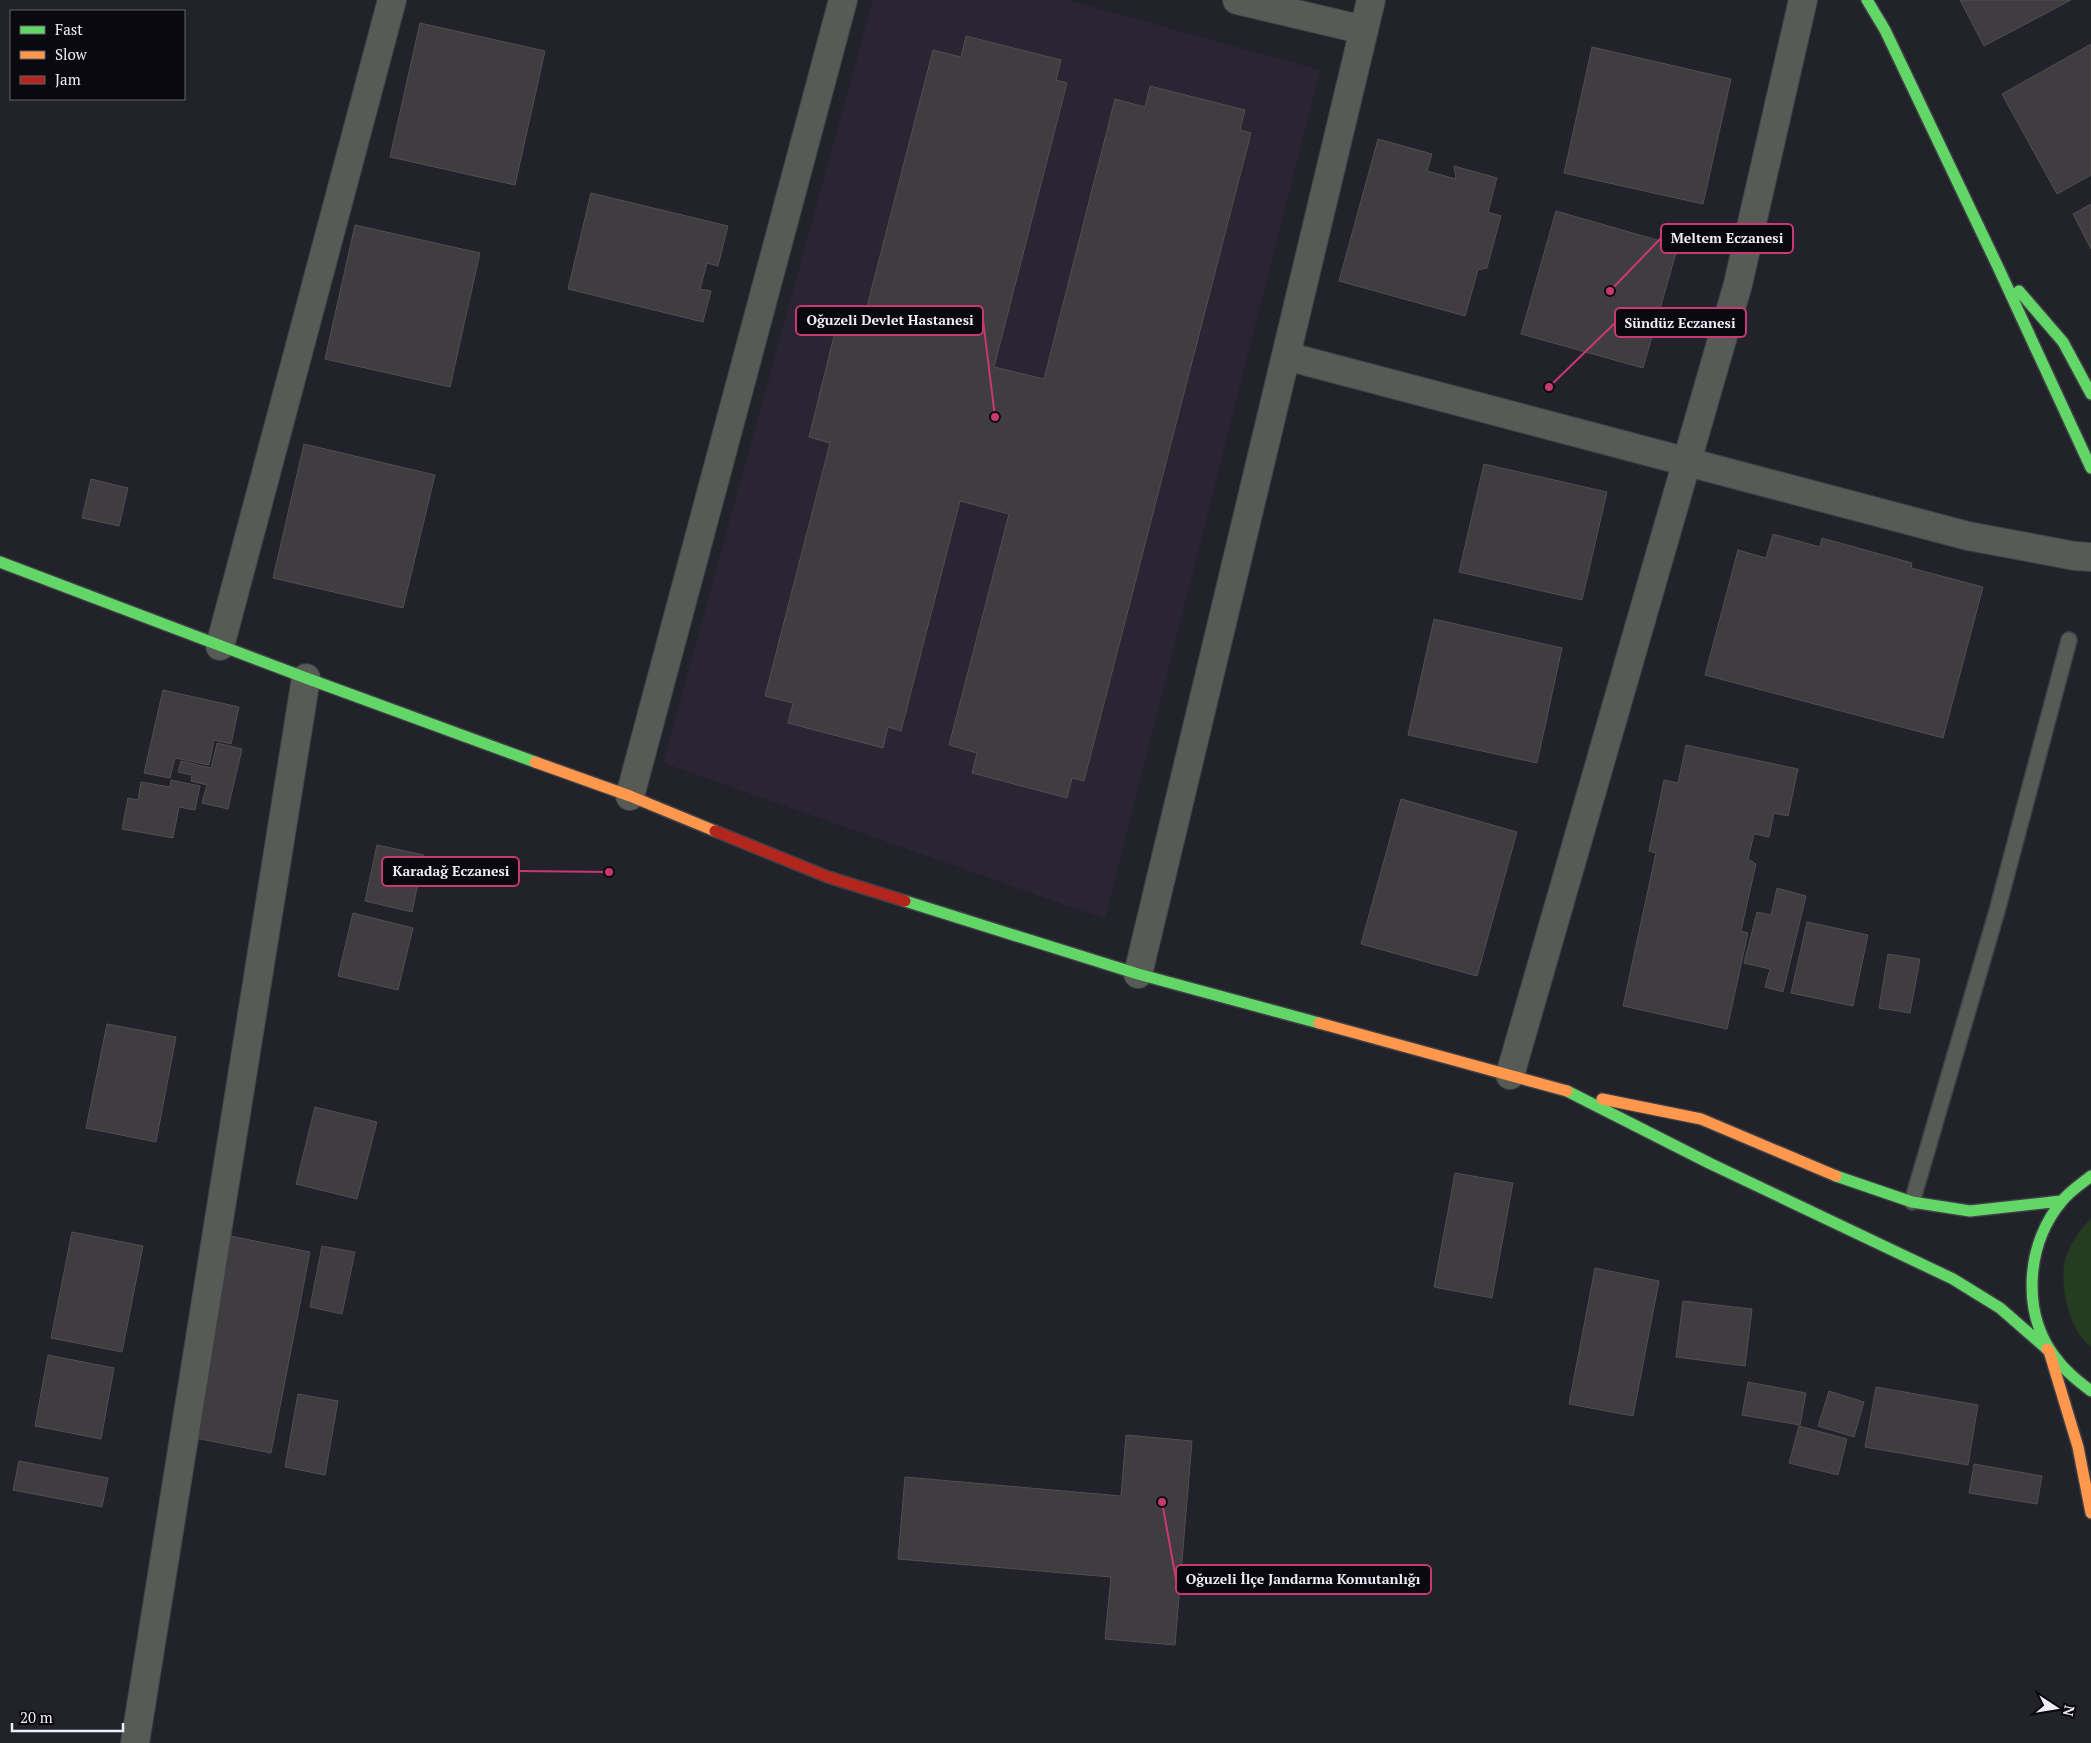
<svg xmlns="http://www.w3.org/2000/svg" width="2091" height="1743" viewBox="0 0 2091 1743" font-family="'PT Serif',serif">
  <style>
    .medical { fill: #2a2433 }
    .green { fill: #253b22 }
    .building { fill: #3f3d3f; stroke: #524e51 }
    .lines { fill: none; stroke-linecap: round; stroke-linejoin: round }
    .lane-casing { stroke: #3f3f46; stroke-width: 18 }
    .street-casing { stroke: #3f3f46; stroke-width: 30 }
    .fast-casing { stroke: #3f3f46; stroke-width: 14 }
    .slow-casing { stroke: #3f3f46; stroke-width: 14 }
    .jam-casing { stroke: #3f3f46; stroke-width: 14 }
    .lane { stroke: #585a56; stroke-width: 15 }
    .street { stroke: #585a56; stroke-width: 28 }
    .fast { stroke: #63d668; stroke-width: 11 }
    .slow { stroke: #ff974d; stroke-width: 11 }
    .jam { stroke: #b3261e; stroke-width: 11 }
    .leader { fill: none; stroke: #c93873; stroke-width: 2 }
    .callout-dot { fill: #c93873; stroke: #0a0910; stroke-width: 2 }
    .callout { fill: #0a0910; stroke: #c93873; stroke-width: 2 }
    .callout-label { font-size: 14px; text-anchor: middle; font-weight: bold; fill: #eeeef9 }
  </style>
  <rect width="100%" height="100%" fill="#22222a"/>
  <path class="medical" d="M873,0H1068L1320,70L1105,919L663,763Z"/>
  <path class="green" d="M2091,1218V1347C2069,1330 2061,1291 2064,1265C2067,1247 2079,1231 2091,1218Z"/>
  <path class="building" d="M1960,0H2071L1984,46Z
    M420,23L545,51L515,185L390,157Z
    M966,36L1061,60L1056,80L1067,83L994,367L1044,379L1115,99L1145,107L1150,86L1245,110L1240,130L1251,133L1084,781L1072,778L1067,798L972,773L977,753L949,745L1009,514L960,501L901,731L888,727L883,748L788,723L793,703L765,696L830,443L809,437L836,328L860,334L933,50L961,57Z
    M2091,44V175L2057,194L2002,94Z
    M1592,47L1731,79L1703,204L1564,173Z
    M1378,139L1432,154L1427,171L1456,179L1454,166L1497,178L1488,212L1501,216L1487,268L1478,270L1465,316L1339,281Z
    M591,193L728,226L718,266L707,263L700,289L711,291L703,322L568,289Z
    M2091,204V249L2073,214Z
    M1556,211L1678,246L1643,368L1521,334Z
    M355,225L480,253L450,387L325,359Z
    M304,444L435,475L403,608L273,578Z
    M1484,464L1607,492L1582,600L1459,572Z
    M91,479L128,488L119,526L82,518Z
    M1773,534L1820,547L1822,538L1912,563L1911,568L1983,587L1943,738L1705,675L1738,550L1766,558Z
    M1434,619L1562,648L1537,763L1408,735Z
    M163,690L239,707L231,744L214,740L209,765L175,758L170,778L144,773Z
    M217,743L242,749L228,809L202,803L207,785L191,781L192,775L178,772L181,761L211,768Z
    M1686,745L1798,769L1788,816L1774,813L1769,837L1754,834L1748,859L1756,864L1741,931L1748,933L1727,1029L1623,1006L1656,853L1649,851L1664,780L1678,783Z
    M171,780L200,786L195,810L179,807L173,838L122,829L128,798L138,800L141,782L170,787Z
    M1401,799L1517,832L1477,976L1361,944Z
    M377,845L424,855L412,912L365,901Z
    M1777,888L1806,896L1783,992L1765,987L1770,969L1744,963L1757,912L1771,915Z
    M353,913L413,928L398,990L338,976Z
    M1807,922L1868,935L1853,1006L1791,993Z
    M1888,954L1920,959L1910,1013L1879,1008Z
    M107,1024L176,1037L156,1142L86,1128Z
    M315,1107L377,1122L357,1199L296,1184Z
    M1455,1173L1513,1183L1492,1298L1434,1287Z
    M72,1232L143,1246L122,1352L51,1338Z
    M230,1236L310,1252L271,1453L190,1437Z
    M322,1246L355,1252L342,1314L310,1307Z
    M1595,1268L1659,1281L1633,1416L1569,1404Z
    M1683,1301L1752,1309L1745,1366L1676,1357Z
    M48,1355L114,1368L101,1439L35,1426Z
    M1748,1382L1806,1393L1800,1425L1742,1415Z
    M1876,1387L1978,1405L1968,1465L1865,1447Z
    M1829,1391L1864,1402L1854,1437L1818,1426Z
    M298,1394L338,1401L325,1475L285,1467Z
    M1799,1426L1847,1439L1838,1475L1789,1463Z
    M1126,1435L1192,1441L1175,1645L1105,1639L1111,1577L898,1559L905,1477L1121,1496Z
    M19,1461L108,1478L102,1507L13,1490Z
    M1974,1464L2042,1476L2037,1504L1969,1493Z"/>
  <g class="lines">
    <g class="lane-casing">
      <path id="lane" d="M1912,1202L1997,911L2069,640"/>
    </g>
    <g class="street-casing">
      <path id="street" d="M1237,0L1364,30
        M1286,356L1968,536L2075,556L2091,557
        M220,646L392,0
        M630,796L843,0
        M1138,974L1371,0
        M1510,1075L1738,284L1803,0
        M135,1743L306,678"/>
    </g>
    <g class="fast-casing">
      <path id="fast" d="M1867,0L1885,30L1998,267
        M1998,267L2091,468
        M2019,291L2063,342L2091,394
        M0,562L306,678L535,762
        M905,901L1138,974L1319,1023
        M1567,1091L1709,1163L1953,1279L2000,1308L2047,1349
        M1836,1176L1912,1202L1970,1211L2061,1201
        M2091,1176C2081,1184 2070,1191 2062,1201C2026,1244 2021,1312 2055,1357C2065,1371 2078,1381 2091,1391"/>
    </g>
    <g class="slow-casing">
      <path id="slow" d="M535,762L630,796L715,831
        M1319,1023L1567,1091
        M1602,1099L1701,1119L1836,1176
        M2047,1349L2049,1351L2078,1447L2091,1513"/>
    </g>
    <g class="jam-casing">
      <path id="jam" d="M715,831L828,877L905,901"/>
    </g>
    <use href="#lane" class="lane"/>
    <use href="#street" class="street"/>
    <use href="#fast" class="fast"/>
    <use href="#slow" class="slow"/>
    <use href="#jam" class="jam"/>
  </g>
  <path class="leader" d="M1610 291L1661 238M995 417L983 320M1549 387L1615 323M609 872L519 871M1162 1502L1176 1579"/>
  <g class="callout-dot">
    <circle cx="1610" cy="291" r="5"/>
    <circle cx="995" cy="417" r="5"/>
    <circle cx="1549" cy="387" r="5"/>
    <circle cx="609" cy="872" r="5"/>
    <circle cx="1162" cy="1502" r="5"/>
  </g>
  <g class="callout">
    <rect x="1661" y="224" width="132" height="29" rx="5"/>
    <rect x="796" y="306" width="187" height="29" rx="5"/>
    <rect x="1615" y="308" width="131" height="29" rx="5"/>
    <rect x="382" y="857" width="137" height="29" rx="5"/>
    <rect x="1176" y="1565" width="255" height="29" rx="5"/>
  </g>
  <g class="callout-label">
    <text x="1727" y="243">Meltem Eczanesi</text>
    <text x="890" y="325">Oğuzeli Devlet Hastanesi</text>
    <text x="1680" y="328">Sündüz Eczanesi</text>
    <text x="451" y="876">Karadağ Eczanesi</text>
    <text x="1303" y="1584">Oğuzeli İlçe Jandarma Komutanlığı</text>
  </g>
  <rect x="10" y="10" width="175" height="90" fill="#0a0910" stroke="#65656d"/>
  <rect x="20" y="26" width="25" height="8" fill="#63d668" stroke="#65656d"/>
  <text x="55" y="35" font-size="15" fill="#eeeef9">Fast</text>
  <rect x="20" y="51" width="25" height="8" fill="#ff974d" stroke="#65656d"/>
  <text x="55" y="60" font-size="15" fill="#eeeef9">Slow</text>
  <rect x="20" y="76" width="25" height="8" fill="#b3261e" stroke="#65656d"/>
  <text x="55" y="85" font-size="15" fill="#eeeef9">Jam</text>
  <g transform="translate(2056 1708) rotate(102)" stroke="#0a0910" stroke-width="4" paint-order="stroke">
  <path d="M0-4L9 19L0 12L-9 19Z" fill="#eeeef9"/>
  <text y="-8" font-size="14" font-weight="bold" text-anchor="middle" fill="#eeeef9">N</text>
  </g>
  <path d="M12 1723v8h111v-8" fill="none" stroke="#eeeef9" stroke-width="2.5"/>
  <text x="20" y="1723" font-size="15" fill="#eeeef9" stroke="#0a0910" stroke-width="4" paint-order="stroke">20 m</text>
</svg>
